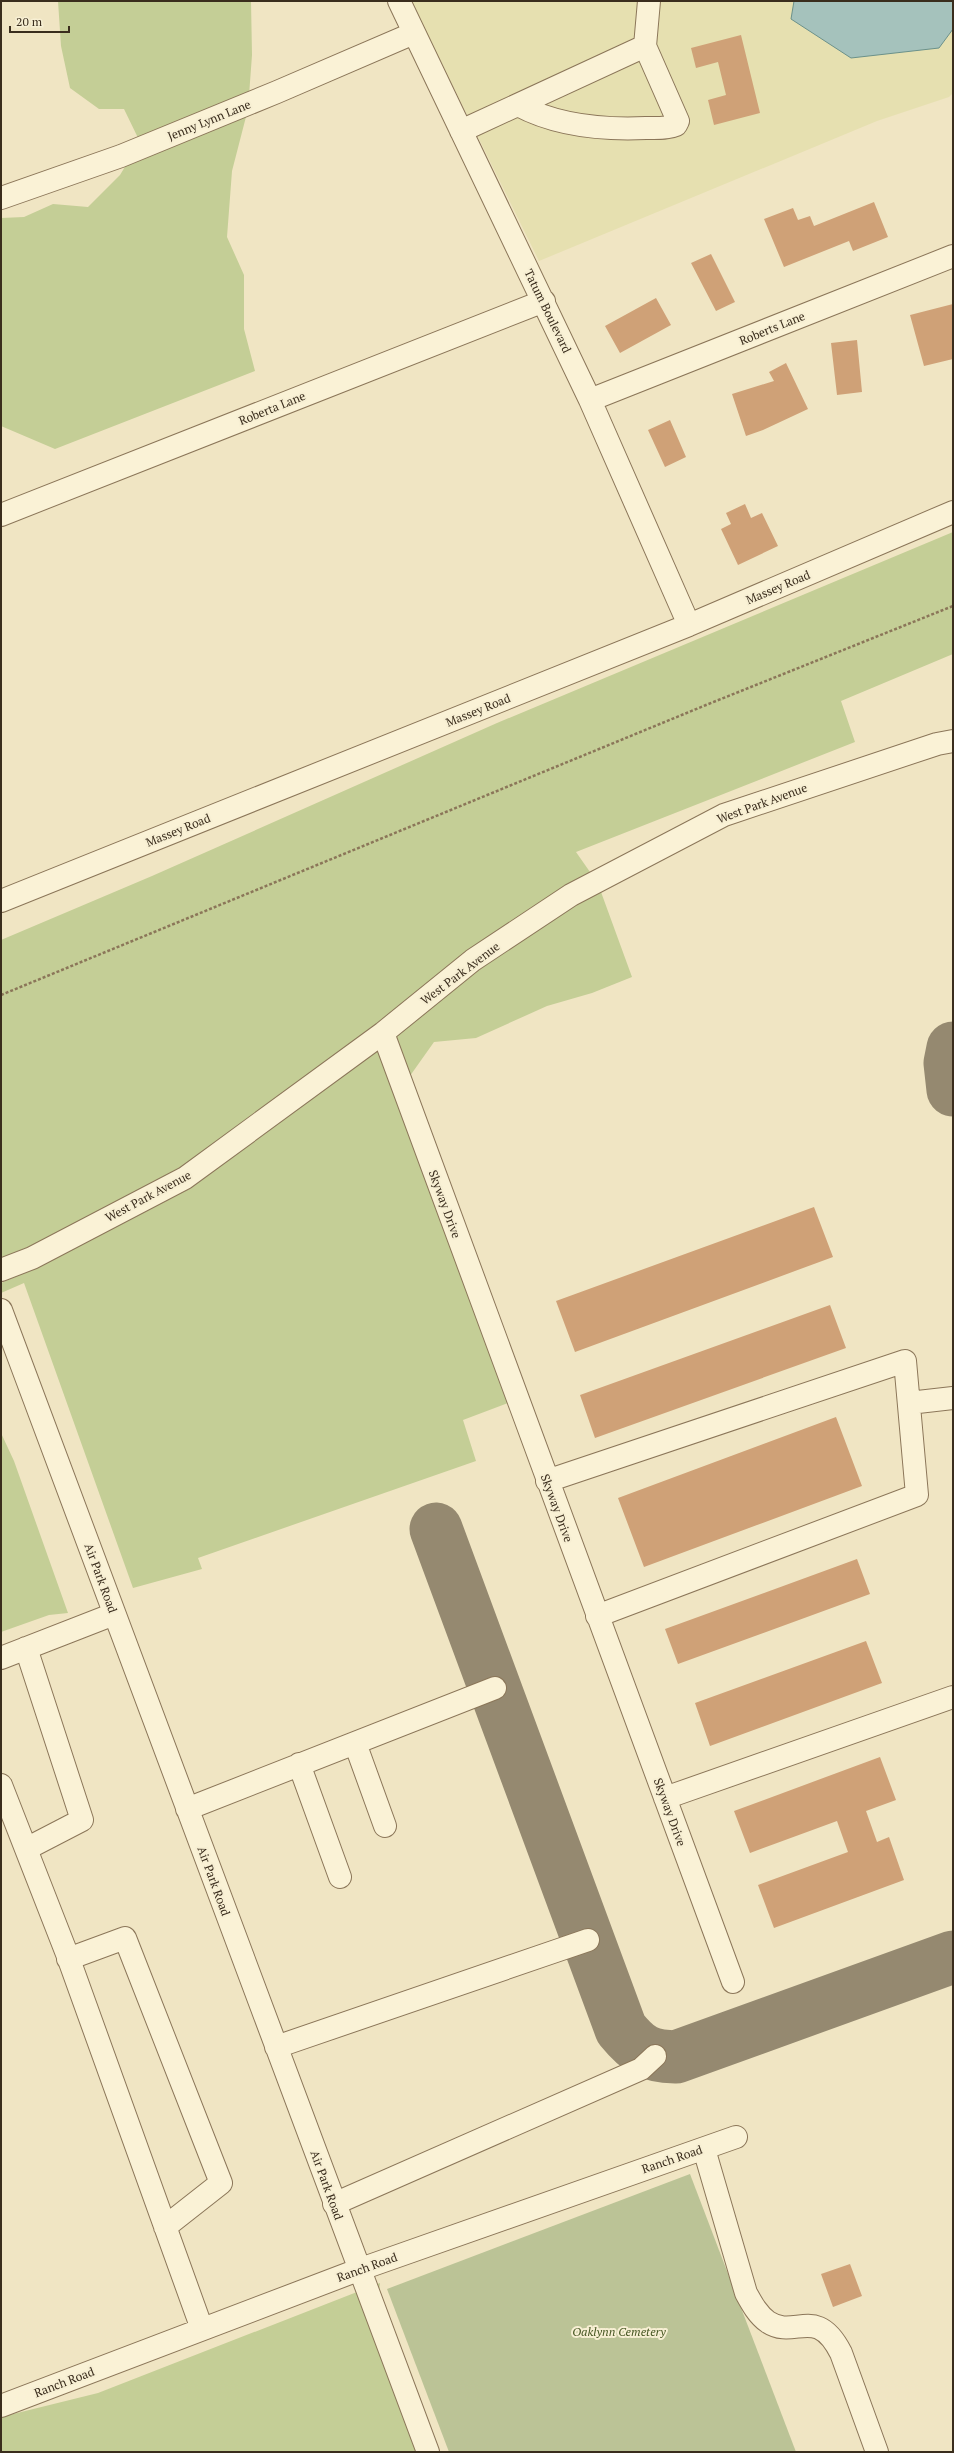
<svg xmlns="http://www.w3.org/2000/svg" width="954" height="2453" viewBox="0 0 954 2453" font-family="'PT Serif',serif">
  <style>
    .farmland { fill: #e6e0b0 }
    .green { fill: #c4ce96 }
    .cemetery { fill: #bbc396 }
    .water { fill: #a5c2bc; stroke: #6b918a }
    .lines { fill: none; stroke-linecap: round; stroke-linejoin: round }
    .taxiway { stroke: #958970; stroke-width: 53 }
    .building { fill: #cfa177 }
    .minor-casing { stroke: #8b7659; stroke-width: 24 }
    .path { stroke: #8b7659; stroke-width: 2.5; stroke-dasharray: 3 2; stroke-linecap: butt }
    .minor { stroke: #faf2d6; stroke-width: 22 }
    .labels { text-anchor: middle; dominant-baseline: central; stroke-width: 4; stroke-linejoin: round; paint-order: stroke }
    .street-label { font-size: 12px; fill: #3a2d1d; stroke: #f7efd3 }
    .park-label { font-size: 12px; font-style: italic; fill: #475723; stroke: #f7efd3 }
  </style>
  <rect width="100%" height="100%" fill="#f0e5c3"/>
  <path class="farmland" d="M411,1H794L791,19L939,48L953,29V93L949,97L877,121L539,261Z"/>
  <path class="green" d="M58,1H251L252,55L248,109L232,171L227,237L244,275V329L255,371L55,449L1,426V218L24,217L53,204L88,207L120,175L140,142L124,109H99L70,88L61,46Z
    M953,532V654L841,701L855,742L576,852L590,872L566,885L468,951L377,1023L181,1168L28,1247L1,1258V940L152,876L497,723Z
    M601,892L632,977L592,993L547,1006L476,1038L434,1042L395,1097L513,1401L463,1420L476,1461L198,1558L202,1569L133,1588L24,1283L1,1293V1283L36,1268L191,1188L389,1042L478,970L576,905Z
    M1,1433L14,1461L68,1613L49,1615L1,1632Z
    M380,2283L379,2293L440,2452H1V2417L98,2393Z"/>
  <path class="cemetery" d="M690,2174L796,2452H449L387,2289Z"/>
  <path class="water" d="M794,1H953V29L939,48L851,58L791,19Z"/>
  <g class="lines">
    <path class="taxiway" d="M953,1048L950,1063L953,1090
      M436,1529L621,2029C639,2051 648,2056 676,2057L953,1957"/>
  </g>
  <path class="building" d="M741,35L760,113L714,125L708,100L726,95L718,62L696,68L691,48Z
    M874,202L888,237L853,251L849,241L784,267L764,219L793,208L798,220L810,216L814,226Z
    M711,254L735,302L716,311L691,263Z
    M656,298L671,325L620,353L605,326Z
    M953,304V359L924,366L910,315Z
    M857,340L862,392L837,395L831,343Z
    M786,363L808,409L763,430L746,436L732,394L774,381L769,372Z
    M670,420L686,457L665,467L648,430Z
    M745,504L751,518L762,513L778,546L738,565L721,529L731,524L726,513Z
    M814,1207L833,1257L575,1352L556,1301Z
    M830,1305L846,1348L595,1438L580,1395Z
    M836,1417L862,1486L644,1567L618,1498Z
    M857,1559L870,1594L678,1664L665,1629Z
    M866,1641L882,1683L710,1746L695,1703Z
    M880,1757L896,1800L866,1811L877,1842L889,1837L904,1880L774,1928L758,1885L848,1852L837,1821L750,1853L734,1811Z
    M850,2264L862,2296L833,2307L821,2274Z"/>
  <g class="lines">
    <g class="minor-casing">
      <path id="minor" d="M399,1L590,400L689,625
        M518,105C557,126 602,130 646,128C656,128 667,129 676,125L678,121L645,46
        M461,131L645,46L649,1
        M1,198L121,156L277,92L414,33
        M590,400L953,256
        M1,515L544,301
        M1,901L689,625L953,512
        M383,1033L733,1982
        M1,1270L32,1258L185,1178L383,1033L473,960L571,895L724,815L937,744L953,741
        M1,1310L428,2452
        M909,1403L953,1398
        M547,1481L905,1361L917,1495L597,1616
        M1,1658L114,1614
        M355,1743L385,1826
        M299,1764L340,1877
        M1,1785L67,1954L202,2329
        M665,1798L953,1697
        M187,1809L495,1688
        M26,1849L82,1820L26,1648
        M68,1959L125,1938L221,2183L165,2227
        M276,2047L588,1940
        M704,2149L746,2293C752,2304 758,2315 768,2322C795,2340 816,2304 841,2353L877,2452
        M334,2204L641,2069L655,2056
        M1,2406L358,2270L736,2137"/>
    </g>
    <path class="path" d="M1,995L706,705L953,606"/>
    <use href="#minor" class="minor"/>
  </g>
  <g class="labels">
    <g class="street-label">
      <text transform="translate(209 120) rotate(-22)">Jenny Lynn Lane</text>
      <text transform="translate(548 311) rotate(64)">Tatum Boulevard</text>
      <text transform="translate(772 328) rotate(-22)">Roberts Lane</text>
      <text transform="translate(272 408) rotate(-22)">Roberta Lane</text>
      <text transform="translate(778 587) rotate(-23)">Massey Road</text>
      <text transform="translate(478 710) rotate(-22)">Massey Road</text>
      <text transform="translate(762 803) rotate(-20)">West Park Avenue</text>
      <text transform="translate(178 830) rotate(-22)">Massey Road</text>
      <text transform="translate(460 973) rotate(-37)">West Park Avenue</text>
      <text transform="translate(148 1196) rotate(-28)">West Park Avenue</text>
      <text transform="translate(445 1204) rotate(70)">Skyway Drive</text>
      <text transform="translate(557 1508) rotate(70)">Skyway Drive</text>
      <text transform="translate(101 1578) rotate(70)">Air Park Road</text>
      <text transform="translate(670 1812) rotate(70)">Skyway Drive</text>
      <text transform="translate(214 1881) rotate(70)">Air Park Road</text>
      <text transform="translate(672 2159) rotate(-19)">Ranch Road</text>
      <text transform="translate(327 2185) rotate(70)">Air Park Road</text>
      <text transform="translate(367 2267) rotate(-20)">Ranch Road</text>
      <text transform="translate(64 2382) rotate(-21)">Ranch Road</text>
    </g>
    <g class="park-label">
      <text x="619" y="2331">Oaklynn Cemetery</text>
    </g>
  </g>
  <rect width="954" height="2453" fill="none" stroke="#3a2d1d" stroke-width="4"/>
  <path d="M10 26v6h59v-6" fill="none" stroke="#3a2d1d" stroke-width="2"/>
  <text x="16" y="26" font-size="12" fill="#3a2d1d" stroke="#f7efd3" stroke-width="3" paint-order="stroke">20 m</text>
</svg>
